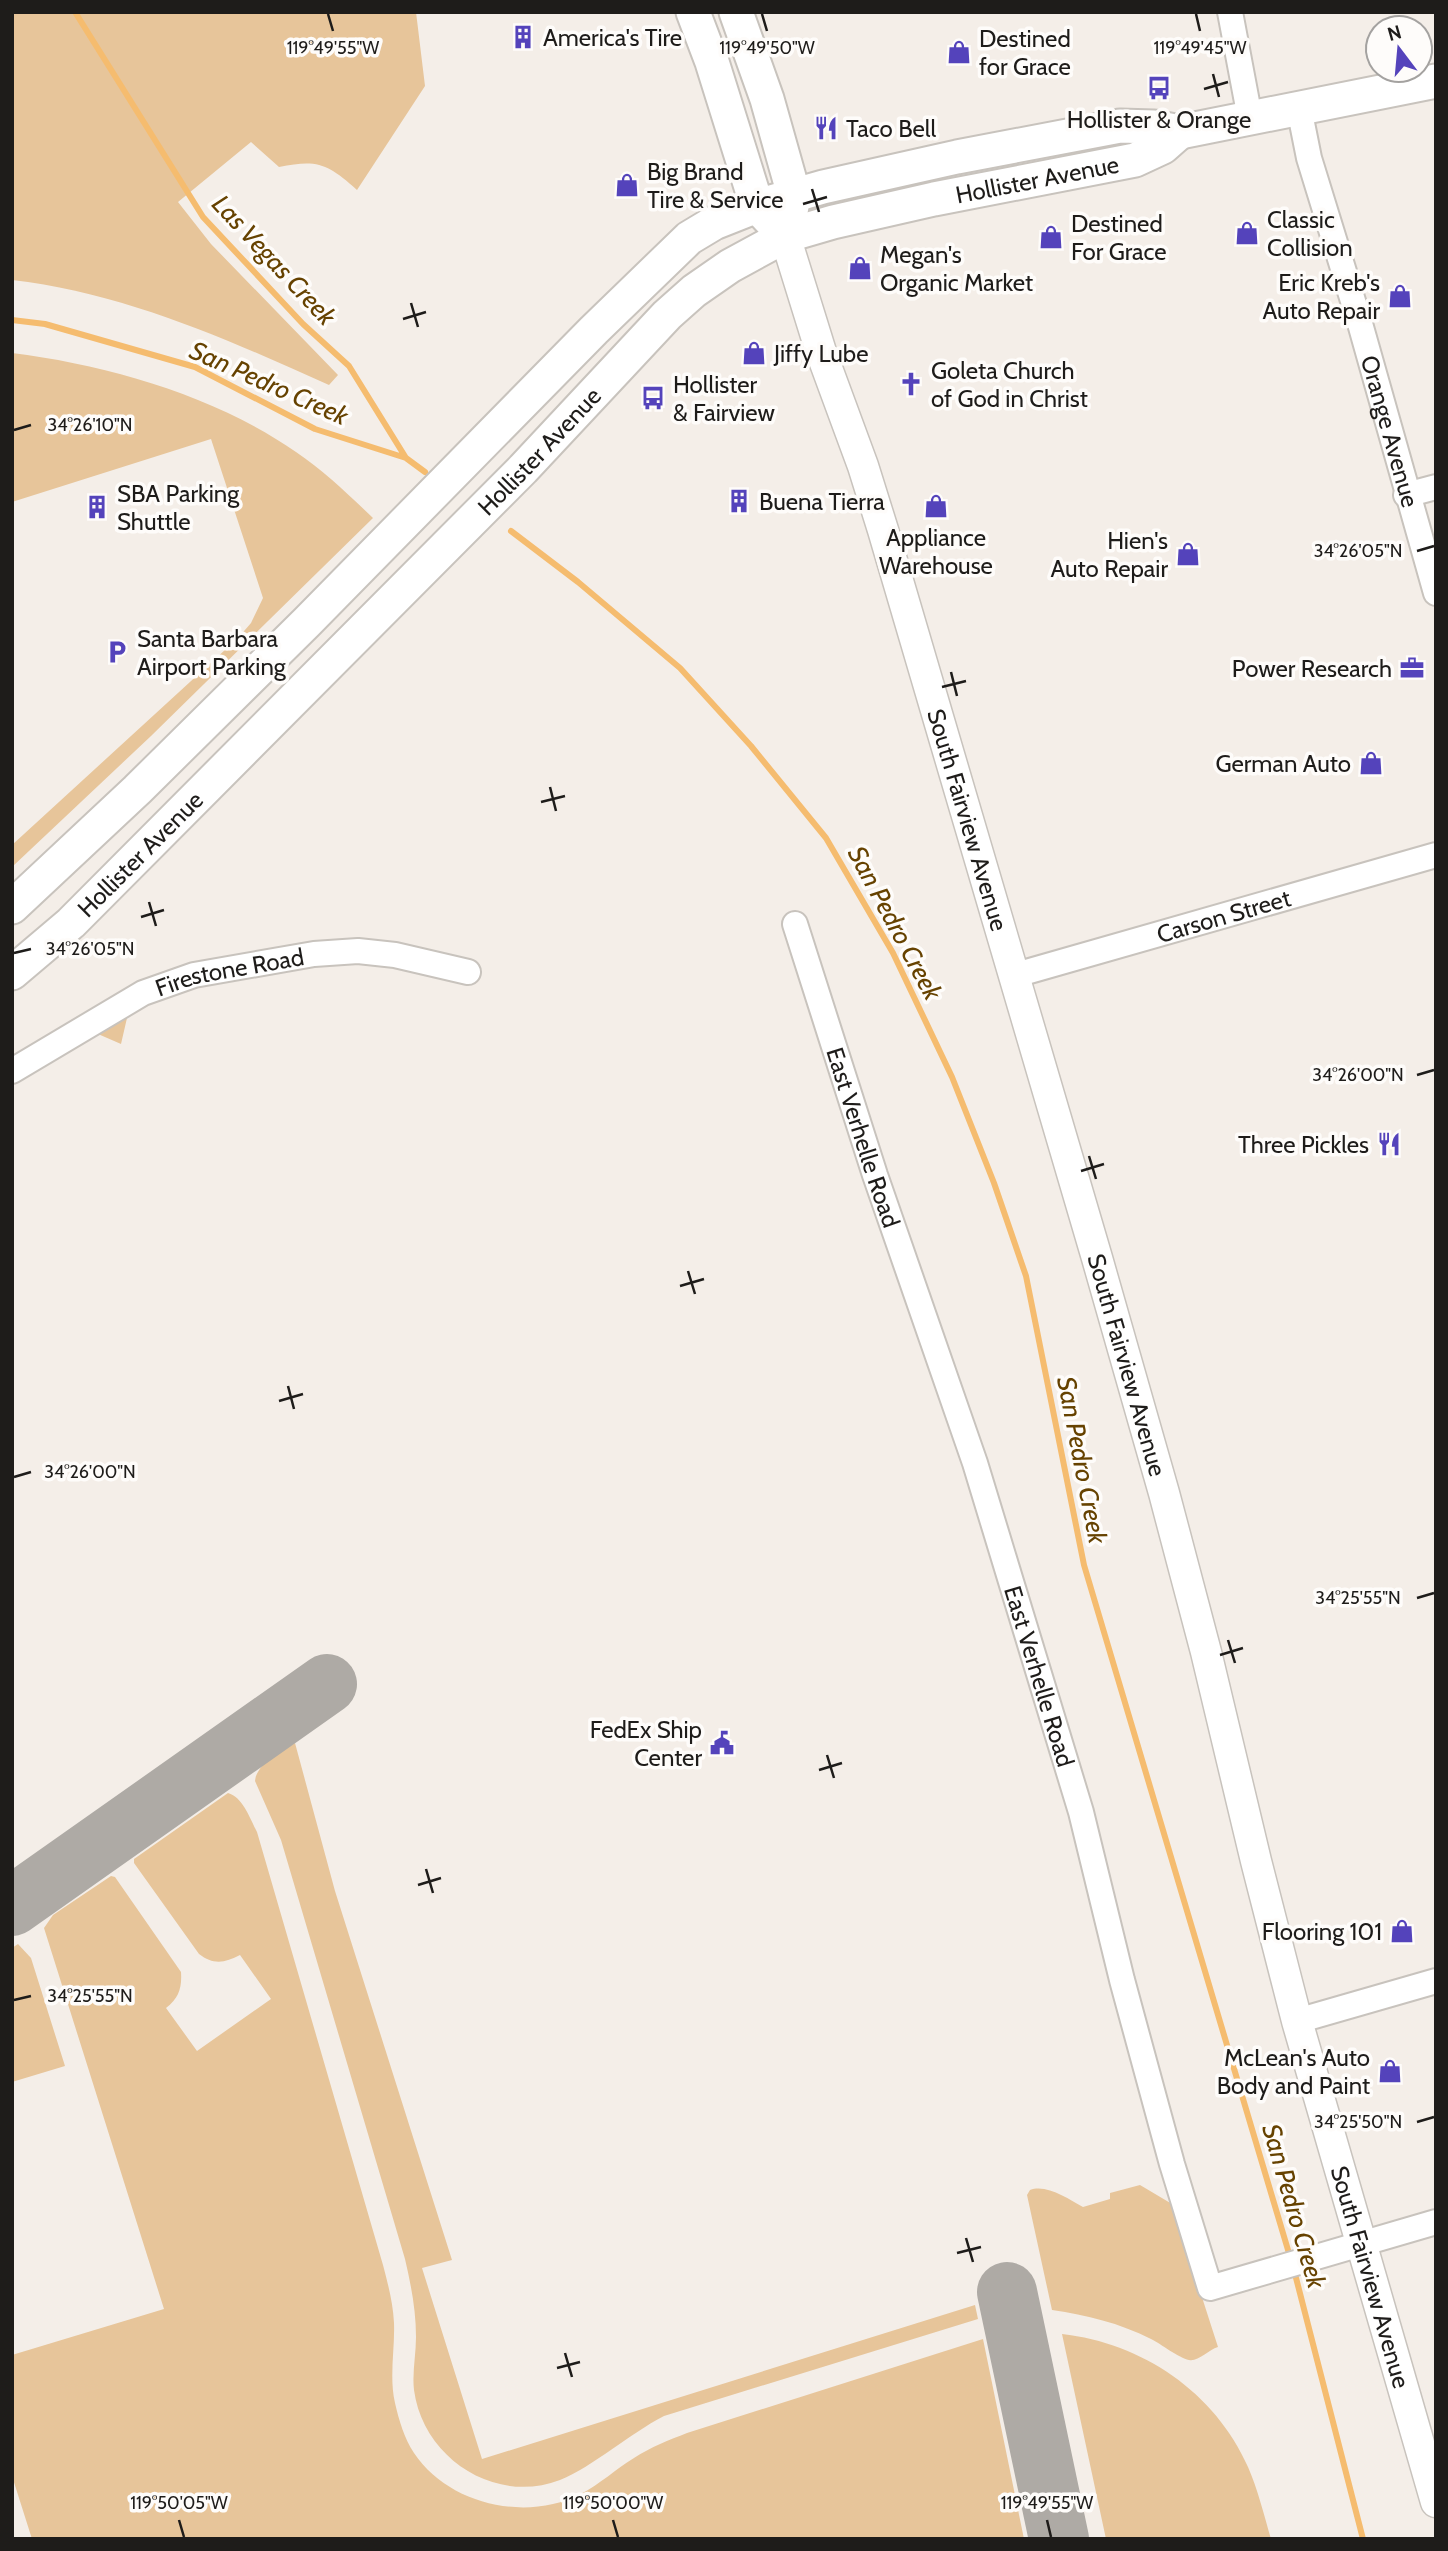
<svg xmlns="http://www.w3.org/2000/svg" width="1448" height="2551" viewBox="0 0 1448 2551" font-family="Cabin,sans-serif">
  <style>
    .green { fill: #e7c59a }
    .lines { fill: none; stroke-linecap: round; stroke-linejoin: round }
    .stream { stroke: #f5bc6f; stroke-width: 6 }
    .taxiway { stroke: #aeaaa5; stroke-width: 60 }
    .minor-casing { stroke: #c8c3bd; stroke-width: 28 }
    .tertiary-casing { stroke: #c8c3bd; stroke-width: 33 }
    .secondary-casing { stroke: #c8c3bd; stroke-width: 37 }
    .minor { stroke: #fff; stroke-width: 24 }
    .tertiary { stroke: #fff; stroke-width: 30 }
    .secondary { stroke: #fff; stroke-width: 33 }
    .ticks { fill: none; stroke: #1e1c1a; stroke-width: 2.5 }
    .labels { text-anchor: middle; dominant-baseline: central; stroke-width: 7; stroke-linejoin: round; paint-order: stroke }
    .poi-label { font-size: 24px; fill: #1e1c1a; stroke: #fefcfa; text-anchor: start }
    .street-label { font-size: 24px; fill: #1e1c1a; stroke: #fefcfa }
    .water-label { font-size: 26px; font-style: italic; fill: #664200; stroke: #fefcfa }
    .ticks-label { font-size: 18px; text-anchor: middle; fill: #1e1c1a; stroke: #fefcfa; stroke-width: 7; stroke-linejoin: round; paint-order: stroke }
  </style>
  <rect width="100%" height="100%" fill="#f4eee8"/>
  <path class="green" d="M12,12H416L425,86L357,190C328,164 318,159 279,167L251,142L178,202L211,244L338,375L329,385C227,339 124,293 12,280Z
    M12,353C108,365 216,396 296,452C324,471 349,495 373,518L151,736L12,867V845L238,638L251,623L263,598L211,439L12,502Z
    M127,1018L121,1044L98,1034Z
    M295,1743L335,1891L452,2260L422,2268L482,2459L975,2305L978,2319L664,2416C629,2434 594,2466 560,2480C495,2505 423,2458 414,2390C412,2373 416,2355 416,2337C416,2310 411,2285 405,2259L281,1840L255,1781C257,1763 281,1752 295,1743Z
    M228,1793C243,1797 250,1819 257,1832L383,2265C388,2284 393,2303 394,2323C395,2349 389,2377 395,2403C399,2420 404,2438 414,2453C449,2505 526,2522 581,2494C600,2484 616,2469 634,2458C651,2447 669,2440 687,2433L983,2339L1024,2539H32L12,2476V2355L164,2309L44,1928L53,1915L111,1876L115,1877L181,1972C182,1988 179,1998 166,2008L197,2051L271,1999L240,1955C225,1963 213,1965 199,1954L134,1863V1859Z
    M18,1944L31,1958L65,2066L12,2082V1948Z
    M1140,2185L1172,2204L1218,2347C1208,2350 1198,2362 1189,2360C1179,2358 1161,2344 1151,2339C1119,2323 1087,2315 1052,2310L1027,2195L1030,2190C1047,2184 1068,2199 1083,2207L1110,2199V2193Z
    M1062,2334C1142,2343 1215,2392 1248,2467C1258,2490 1264,2515 1271,2539H1106Z"/>
  <g class="lines">
    <path class="stream" d="M75,12L203,217L303,324L349,366L406,458
      M12,320L45,324L195,367L315,429L406,458L425,472
      M511,531L578,582L680,668L751,746L826,838L893,953L952,1077L994,1183L1026,1276L1084,1565L1291,2260
      M1294,2270L1363,2539"/>
    <path class="taxiway" d="M12,1906L327,1684
      M1007,2292L1059,2539"/>
    <g class="minor-casing">
      <g id="minor">
        <path d="M1230,12L1250,118"/>
        <path id="s1" d="M1299,108L1309,158L1361,327L1436,593"/>
        <path d="M1406,495L1436,487"/>
        <path id="s2" d="M795,924L875,1175L975,1463L1081,1812L1122,1980L1172,2164L1210,2288L1436,2222"/>
        <path id="s3" d="M1012,976L1436,855"/>
        <path id="s4" d="M12,1071L143,993L194,975L314,954L358,951L395,955L468,972"/>
        <path d="M1297,2021L1436,1981"/>
      </g>
    </g>
    <g class="tertiary-casing">
      <g id="tertiary">
        <path id="s5" d="M785,236L821,352L863,466L883,530L1097,1258L1164,1493L1206,1652L1256,1861L1297,2021L1436,2502"/>
      </g>
    </g>
    <g class="secondary-casing">
      <g id="secondary">
        <path d="M693,12L712,62L757,206L772,222"/>
        <path d="M736,12L767,99L794,195L790,217"/>
        <path d="M12,907L137,790L307,622L594,330L689,238L714,223L757,206L823,187L957,157L1120,126L1154,127L1180,132L1436,81"/>
        <path id="s6" d="M12,973L71,923L523,469L667,315L694,291L730,266L785,236L833,222L934,199L1135,160L1163,147L1180,132"/>
      </g>
    </g>
    <use href="#minor" class="minor"/>
    <use href="#tertiary" class="tertiary"/>
    <use href="#secondary" class="secondary"/>
  </g>
  <path class="ticks" d="M328,14L333,31M762,14L767,31M1196,14L1200,31M1213,74L1219,97M1204,89L1228,82M812,189L819,212M803,204L827,197M411,303L418,327M403,319L426,312M14,430L31,425M1417,551L1434,546M951,672L957,696M942,687L966,681M550,787L556,811M541,802L565,796M149,902L156,926M141,917L164,910M14,953L31,949M1417,1075L1434,1070M1089,1156L1096,1179M1081,1171L1104,1164M688,1271L695,1294M680,1286L704,1279M288,1386L294,1409M279,1401L303,1394M14,1477L31,1472M1417,1598L1434,1593M1228,1640L1235,1663M1220,1655L1243,1648M827,1755L834,1778M819,1770L842,1763M426,1869L433,1893M418,1885L441,1878M14,2000L31,1996M1417,2122L1434,2117M966,2238L973,2262M957,2253L981,2247M565,2353L572,2377M557,2368L580,2362M179,2520L184,2537M613,2520L618,2537M1047,2520L1051,2537"/>
  <defs>
    <g id="building-bare" transform="scale(1.89)"><path d="M-4-6H4V6H1V3H-1V6H-4ZM-2.5-4.3h1.7v1.8h-1.7ZM.8-4.3h1.7v1.8H.8ZM-2.5-1h1.7V.8h-1.7ZM.8-1h1.7V.8H.8Z" fill="#5443bb" stroke="#fefcfa" stroke-width="2.5" paint-order="stroke"/></g>
    <g id="shop-bare" transform="scale(1.89)"><path d="M-5-2.5h2.3a2.7 3.5 0 0 1 5.4 0H5L5.5 6h-11ZM-1.5-2.5h3a1.5 2.3 0 0 0-3 0Z" fill="#5443bb" stroke="#fefcfa" stroke-width="2.5" paint-order="stroke"/></g>
    <g id="bus-bare" transform="scale(1.89)"><path d="M-5-6H5V4H4V6H2V4H-2V6H-4V4H-5ZM-3.5-4V0h7V-4ZM-3.5 1.2v1.5H-2V1.2ZM2 1.2v1.5H3.5V1.2Z" fill="#5443bb" stroke="#fefcfa" stroke-width="2.5" paint-order="stroke"/></g>
    <g id="restaurant-bare" transform="scale(1.89)"><path d="M-5-6h1v4h1v-4h1v4h1v-4h1v5L-1.5 .5V6h-2V.5L-5-1ZM5-6V6H3V1.5H1.5Q1.5-4 5-6Z" fill="#5443bb" stroke="#fefcfa" stroke-width="2.5" paint-order="stroke"/></g>
    <g id="church-bare" transform="scale(1.89)"><path d="M-1.2-6h2.4v3.5h3.3v2.4h-3.3V6h-2.4V-.1h-3.3v-2.4h3.3Z" fill="#5443bb" stroke="#fefcfa" stroke-width="2.5" paint-order="stroke"/></g>
    <g id="parking-bare" transform="scale(1.89)"><path d="M-3.5-5.5H1a3.5 3.5 0 0 1 0 7H-1V5.5H-3.5ZM-1-3.4V-.6H.8a1.4 1.4 0 0 0 0-2.8Z" fill="#5443bb" stroke="#fefcfa" stroke-width="2.5" paint-order="stroke"/></g>
    <g id="office-bare" transform="scale(1.89)"><path d="M-6-3h4V-5.5h4V-3h4V5H-6ZM-1-4.5V-3h2v-1.5ZM-6 0V1H6V0Z" fill="#5443bb" stroke="#fefcfa" stroke-width="2.5" paint-order="stroke"/></g>
    <g id="civic-bare" transform="scale(1.89)"><path d="M-.6-6.5H3V-4.5H.6V-3L4-1V1h2V6H-6V1h2V-1L-.6-3ZM-1.2 2.5V6h2.4V2.5Z" fill="#5443bb" stroke="#fefcfa" stroke-width="2.5" paint-order="stroke"/></g>
  </defs>
  <g fill-rule="evenodd">
    <use href="#building-bare" x="523" y="37"/>
    <use href="#shop-bare" x="959" y="52"/>
    <use href="#bus-bare" x="1159" y="88"/>
    <use href="#restaurant-bare" x="826" y="128"/>
    <use href="#shop-bare" x="627" y="185"/>
    <use href="#shop-bare" x="1247" y="233"/>
    <use href="#shop-bare" x="1051" y="237"/>
    <use href="#shop-bare" x="860" y="268"/>
    <use href="#shop-bare" x="1400" y="296"/>
    <use href="#shop-bare" x="754" y="353"/>
    <use href="#church-bare" x="911" y="384"/>
    <use href="#bus-bare" x="653" y="398"/>
    <use href="#building-bare" x="739" y="501"/>
    <use href="#shop-bare" x="936" y="506"/>
    <use href="#building-bare" x="97" y="507"/>
    <use href="#shop-bare" x="1188" y="554"/>
    <use href="#parking-bare" x="117" y="652"/>
    <use href="#office-bare" x="1412" y="668"/>
    <use href="#shop-bare" x="1371" y="763"/>
    <use href="#restaurant-bare" x="1389" y="1144"/>
    <use href="#civic-bare" x="722" y="1743"/>
    <use href="#shop-bare" x="1402" y="1931"/>
    <use href="#shop-bare" x="1390" y="2071"/>
  </g>
  <g class="labels">
    <g class="poi-label">
      <text x="543" y="37">America's Tire</text>
      <text x="979" y="38">Destined<tspan x="979" dy="28">for Grace</tspan></text>
      <text x="1159" y="119" text-anchor="middle">Hollister &amp; Orange</text>
      <text x="846" y="128">Taco Bell</text>
      <text x="647" y="171">Big Brand<tspan x="647" dy="28">Tire &amp; Service</tspan></text>
      <text x="1267" y="219">Classic<tspan x="1267" dy="28">Collision</tspan></text>
      <text x="1071" y="223">Destined<tspan x="1071" dy="28">For Grace</tspan></text>
      <text x="880" y="254">Megan's<tspan x="880" dy="28">Organic Market</tspan></text>
      <text x="1380" y="282" text-anchor="end">Eric Kreb's<tspan x="1380" dy="28">Auto Repair</tspan></text>
      <text x="774" y="353">Jiffy Lube</text>
      <text x="931" y="370">Goleta Church<tspan x="931" dy="28">of God in Christ</tspan></text>
      <text x="673" y="384">Hollister<tspan x="673" dy="28">&amp; Fairview</tspan></text>
      <text x="117" y="493">SBA Parking<tspan x="117" dy="28">Shuttle</tspan></text>
      <text x="759" y="501">Buena Tierra</text>
      <text x="936" y="537" text-anchor="middle">Appliance<tspan x="936" dy="28">Warehouse</tspan></text>
      <text x="1168" y="540" text-anchor="end">Hien's<tspan x="1168" dy="28">Auto Repair</tspan></text>
      <text x="137" y="638">Santa Barbara<tspan x="137" dy="28">Airport Parking</tspan></text>
      <text x="1392" y="668" text-anchor="end">Power Research</text>
      <text x="1351" y="763" text-anchor="end">German Auto</text>
      <text x="1369" y="1144" text-anchor="end">Three Pickles</text>
      <text x="702" y="1729" text-anchor="end">FedEx Ship<tspan x="702" dy="28">Center</tspan></text>
      <text x="1382" y="1931" text-anchor="end">Flooring 101</text>
      <text x="1370" y="2057" text-anchor="end">McLean's Auto<tspan x="1370" dy="28">Body and Paint</tspan></text>
    </g>
    <g class="street-label">
      <text stroke="none"><textPath href="#s6" startOffset="1330">Hollister Avenue</textPath></text>
      <text stroke="none"><textPath href="#s1" startOffset="336">Orange Avenue</textPath></text>
      <text stroke="none"><textPath href="#s6" startOffset="742">Hollister Avenue</textPath></text>
      <text stroke="none"><textPath href="#s5" startOffset="612">South Fairview Avenue</textPath></text>
      <text stroke="none"><textPath href="#s6" startOffset="175">Hollister Avenue</textPath></text>
      <text stroke="none"><textPath href="#s3" startOffset="220">Carson Street</textPath></text>
      <text stroke="none"><textPath href="#s4" startOffset="242">Firestone Road</textPath></text>
      <text stroke="none"><textPath href="#s2" startOffset="224">East Verhelle Road</textPath></text>
      <text stroke="none"><textPath href="#s5" startOffset="1180">South Fairview Avenue</textPath></text>
      <text stroke="none"><textPath href="#s2" startOffset="791">East Verhelle Road</textPath></text>
      <text stroke="none"><textPath href="#s5" startOffset="2124">South Fairview Avenue</textPath></text>
    </g>
    <g class="water-label">
      <text transform="translate(274 260) rotate(47)">Las Vegas Creek</text>
      <text transform="translate(269 383) rotate(24)">San Pedro Creek</text>
      <text transform="translate(895 923) rotate(62)">San Pedro Creek</text>
      <text transform="translate(1082 1460) rotate(79)">San Pedro Creek</text>
      <text transform="translate(1294 2206) rotate(74)">San Pedro Creek</text>
    </g>
  </g>
  <g class="ticks-label">
    <text x="333" y="54">119°49'55"W</text>
    <text x="767" y="54">119°49'50"W</text>
    <text x="1200" y="54">119°49'45"W</text>
    <text x="90" y="431">34°26'10"N</text>
    <text x="1358" y="557">34°26'05"N</text>
    <text x="90" y="955">34°26'05"N</text>
    <text x="1358" y="1081">34°26'00"N</text>
    <text x="90" y="1478">34°26'00"N</text>
    <text x="1358" y="1604">34°25'55"N</text>
    <text x="90" y="2002">34°25'55"N</text>
    <text x="1358" y="2128">34°25'50"N</text>
    <text x="179" y="2509">119°50'05"W</text>
    <text x="613" y="2509">119°50'00"W</text>
    <text x="1047" y="2509">119°49'55"W</text>
  </g>
  <rect width="1448" height="2551" fill="none" stroke="#1e1c1a" stroke-width="28"/>
  <g transform="translate(1399 49) rotate(344)"><circle r="33" fill="#fefcfa" stroke="#a4a2a0" stroke-width="2"/>
  <path d="M0-5L12 26L0 18L-12 26Z" fill="#5443bb"/>
  <text y="-10" font-size="19" font-weight="bold" text-anchor="middle" fill="#1e1c1a">N</text>
  </g>
</svg>
